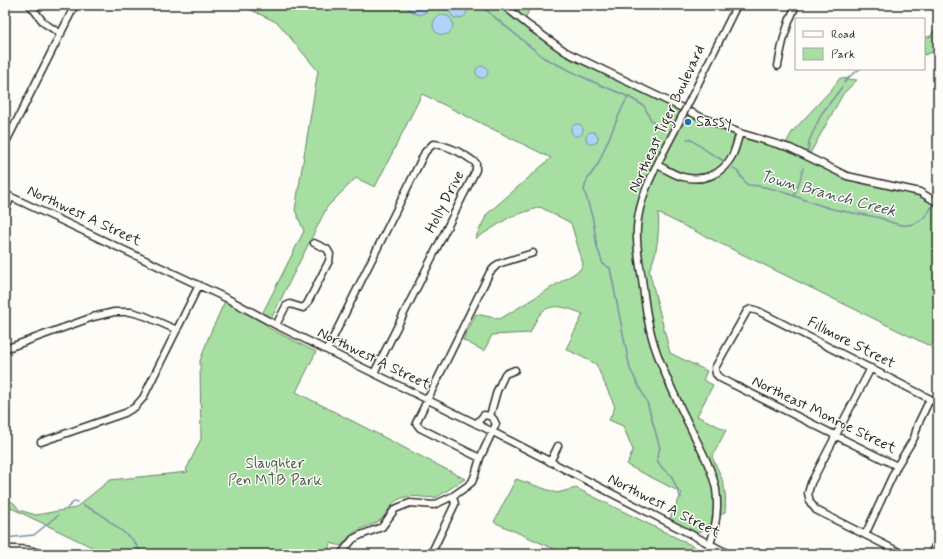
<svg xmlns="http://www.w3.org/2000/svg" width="943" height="559" viewBox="0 0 943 559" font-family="Mynerve,sans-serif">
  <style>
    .green { fill: #a7dea2; stroke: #698466 }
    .water { fill: #b0d4f8; stroke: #7b90a6 }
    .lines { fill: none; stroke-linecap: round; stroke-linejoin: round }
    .stream { stroke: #7b90a6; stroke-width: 1.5 }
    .minor-casing { stroke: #2b2b2b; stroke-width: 9 }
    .minor { stroke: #fdfcf7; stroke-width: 6 }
    .minor-bridge-casing { stroke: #2b2b2b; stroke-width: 9; stroke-linecap: butt }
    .minor-bridge { stroke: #fdfcf7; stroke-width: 6 }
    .poi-dot { fill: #1f6fb2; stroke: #fdfcf7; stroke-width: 1.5 }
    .labels { text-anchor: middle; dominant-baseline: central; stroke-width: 3; stroke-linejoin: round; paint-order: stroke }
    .street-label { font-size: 15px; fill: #2b2b2b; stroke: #fdfcf7 }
    .poi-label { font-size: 15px; fill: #2b2b2b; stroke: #fdfcf7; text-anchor: start }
    .park-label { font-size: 15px; fill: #4a5849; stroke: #fdfcf7 }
    .water-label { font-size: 16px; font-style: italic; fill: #4c555e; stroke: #fdfcf7 }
  </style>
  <rect width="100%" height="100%" fill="#fdfcf7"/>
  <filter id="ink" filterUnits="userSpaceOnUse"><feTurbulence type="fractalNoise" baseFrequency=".025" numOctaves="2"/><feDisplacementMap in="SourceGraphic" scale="8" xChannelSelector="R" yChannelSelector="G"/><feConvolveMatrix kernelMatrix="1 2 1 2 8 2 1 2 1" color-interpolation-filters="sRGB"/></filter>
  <g filter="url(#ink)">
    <path class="green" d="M241,5H532L522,24L570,59L671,104L753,134L752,139L784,147L792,132L831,90L840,78L857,80L843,94L808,157L847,175L925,195L938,205V350L658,213C660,228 657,257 649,270L670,353L707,371L703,380L713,385L697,416L726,430L712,457C723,480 727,487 725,512L698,534L669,520L682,493L627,465L633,450L623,426L609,420L615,407L596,364L566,349L583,314C571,309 552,301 541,313C536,318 533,327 530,333L492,335L484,351L463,340L476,314L500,319L580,270L583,264L571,223L540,207L510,217L475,239L487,214L551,158L422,94L375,187L356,178L327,207L267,327L316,352L296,392L465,479L437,497C427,499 417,495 406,497C388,501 391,512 379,521C375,524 370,525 365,527C355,531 348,537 341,546L330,543L329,553L333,554H106L5,505V497L15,504L19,510L36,515L75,508L110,480L188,472L186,470L201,439L200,361L209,336L225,301L259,320L304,231L295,210L318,71L278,23Z
      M938,22V50L924,55V38L931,36Z
      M516,479L557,493L576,488L701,550L699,554H565L494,522Z"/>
    <path class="water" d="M404,5H430L426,12L419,15L413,12Z
      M449,5H467C469,14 463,20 454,18L449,11Z
      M433 25a10 10 0 1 1 20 0a10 10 0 1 1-20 0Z
      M476 72a6 6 0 1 1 12 0a6 6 0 1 1-12 0Z
      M571 130a6 6 0 1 1 12 0a6 6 0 1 1-12 0Z
      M586 138a6 6 0 1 1 12 0a6 6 0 1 1-12 0Z"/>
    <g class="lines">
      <path class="stream" d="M480,5L544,58L589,80L629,97L644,106L651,120L657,125
        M844,83L850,76L860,69
        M629,97L626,100L618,117L598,164L587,180L584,189L593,220L597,247L603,264L610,268L630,369L647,402L660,448L657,457L658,462L663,469L671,475L681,498
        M687,139H690L710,153L724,161
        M808,151L809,141L822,113L842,87
        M733,168L738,172L747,185C777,185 808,204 837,210C850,213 864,214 876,217C888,219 896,227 908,225C922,224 928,213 935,202
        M794,196L800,180L803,168
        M83,505L99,513L133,540L142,554
        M67,508L75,501L77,502
        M5,538L34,535L58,515"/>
      <g class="minor-casing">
        <path id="minor" d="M30,5L44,23L61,34
          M503,5L528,25L566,52L703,118L740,133L790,148L847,176L920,192L938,203
          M778,66C782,43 786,26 796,5
          M692,96L737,5
          M678,124C662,157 639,191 637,228C636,245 639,262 642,279C645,304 648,329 657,353C667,381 680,407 693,433C702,451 712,470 716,489C719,511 715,534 706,554
          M5,144L75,5
          M657,165C666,169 674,175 683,177C703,182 722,175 732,156C736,149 737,140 740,133
          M5,194L228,299L276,325L493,432L729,554
          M5,210L11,197
          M276,325L286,306L290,304L303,308L307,304L329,261L330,254L327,249L314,243
          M5,349L93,317L114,312H131L145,316L177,330
          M327,350L425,152L433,144C448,145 464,154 476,163V170L374,373
          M871,368L811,483L808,493L810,502L816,510L903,554
          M490,416L497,391L505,374L515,370
          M41,442L125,413L135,407L143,398L199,285
          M480,458L420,428L416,423L490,272L498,264L533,253
          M550,462L558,446
          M897,466L720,378L716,374L715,368L747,311L751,309L758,311L938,403
          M865,535L897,466L914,438L918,424L930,399
          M7,549C19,549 29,548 40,554
          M341,554L353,539L361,535L382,527L395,509L410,503L434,505L453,496L466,487L472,482L475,475L480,458L496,424C493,417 491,416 484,415L476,424
          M431,554L455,504L453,496
          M931,554L938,540"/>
      </g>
      <use href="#minor" class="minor"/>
      <g class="minor-bridge-casing">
        <path id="minor-bridge" d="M678,124L692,96"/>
      </g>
      <use href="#minor-bridge" class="minor-bridge"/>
    </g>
  </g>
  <circle class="poi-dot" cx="688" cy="122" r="4"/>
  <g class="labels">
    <g class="street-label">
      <text transform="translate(667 119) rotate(-65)">Northeast Tiger Boulevard</text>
      <text transform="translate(445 202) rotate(-63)">Holly Drive</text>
      <text transform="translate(84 216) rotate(25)">Northwest A Street</text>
      <text transform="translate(851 343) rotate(27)">Fillmore Street</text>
      <text transform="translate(374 359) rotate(26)">Northwest A Street</text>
      <text transform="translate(824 415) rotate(26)">Northeast Monroe Street</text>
      <text transform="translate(664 506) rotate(27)">Northwest A Street</text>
    </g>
    <g class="poi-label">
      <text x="696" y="122">Sassy</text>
    </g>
    <g class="park-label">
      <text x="275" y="464">Slaughter<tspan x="275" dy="17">Pen MTB Park</tspan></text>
    </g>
    <g class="water-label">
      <text transform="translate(828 194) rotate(15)">Town Branch Creek</text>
    </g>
  </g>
  <rect width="943" height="559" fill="none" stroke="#fdfcf7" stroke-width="20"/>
  <rect x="10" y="10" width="923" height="539" fill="none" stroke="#2b2b2b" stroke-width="1.5" filter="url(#ink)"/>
  <rect x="795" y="18" width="130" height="52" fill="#fdfcf7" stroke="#a9a8a5"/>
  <rect x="803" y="31" width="20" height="6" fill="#fdfcf7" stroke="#a9a8a5"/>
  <text x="831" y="38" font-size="12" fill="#2b2b2b">Road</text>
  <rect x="803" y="48" width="20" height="12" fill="#a7dea2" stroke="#a9a8a5"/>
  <text x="831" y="58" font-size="12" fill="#2b2b2b">Park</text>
</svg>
